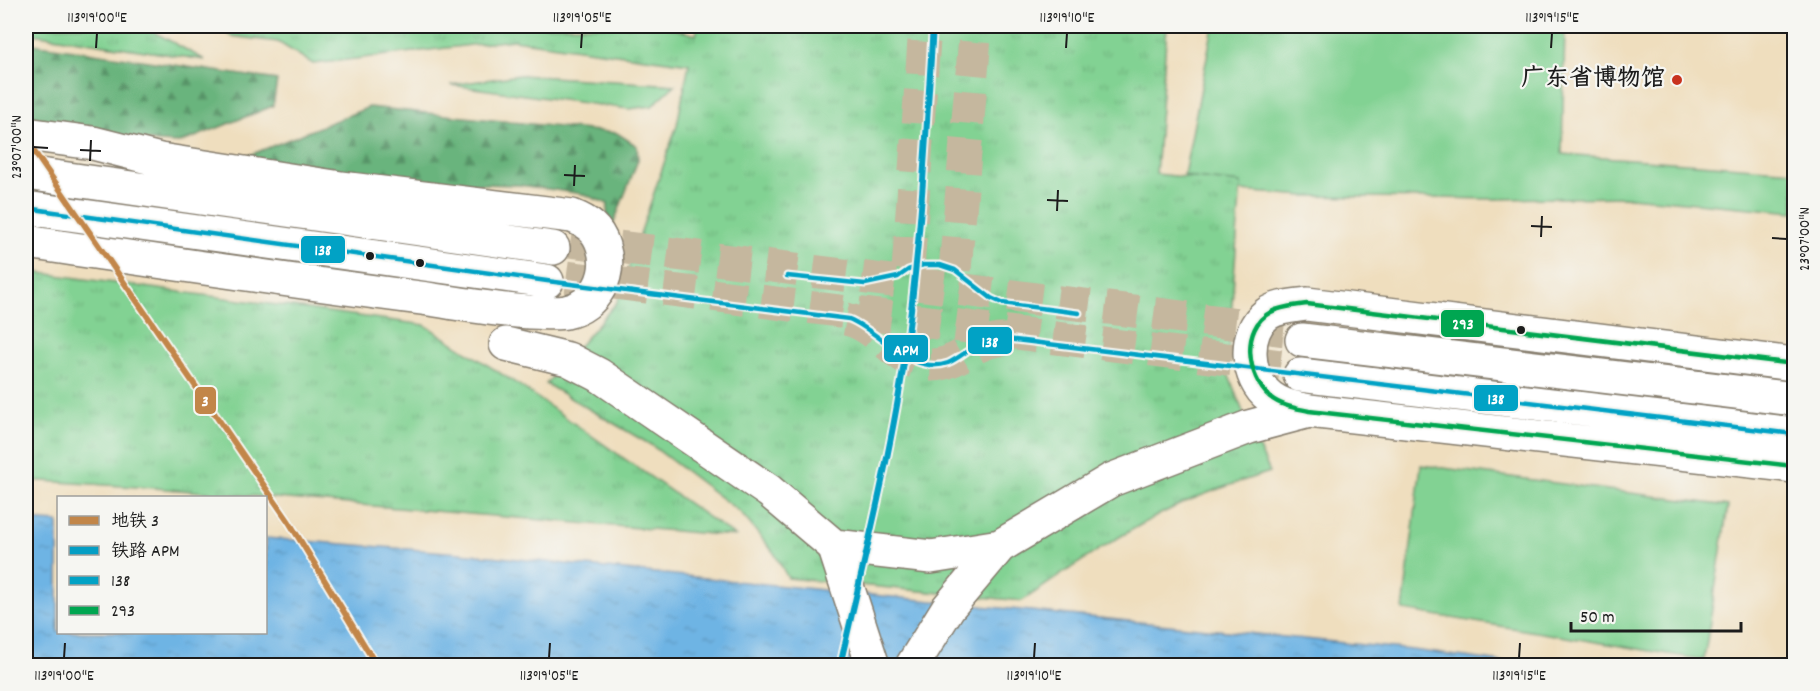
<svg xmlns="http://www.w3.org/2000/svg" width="1820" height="691" viewBox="0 0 1820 691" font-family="Dekko,'LXGW WenKai TC',sans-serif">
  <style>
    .green { fill: #82d293; stroke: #4f7758; stroke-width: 1.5 }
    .forest { fill: url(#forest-firs); stroke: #42684c; stroke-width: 1.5 }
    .park { fill: url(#park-tufts); stroke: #4f7758; stroke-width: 1.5 }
    .water { fill: url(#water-ripples); stroke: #456880; stroke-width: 1.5 }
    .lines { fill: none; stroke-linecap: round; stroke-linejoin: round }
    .major-tunnel { stroke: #c5b79e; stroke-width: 33; stroke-dasharray: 33 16; stroke-linecap: butt }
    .minor-casing { stroke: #867d6d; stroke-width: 36 }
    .major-casing { stroke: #867d6d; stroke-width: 36 }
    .minor { stroke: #fff; stroke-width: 33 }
    .major { stroke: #fff; stroke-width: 33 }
    .bus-1-casing { stroke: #f6f6f2; stroke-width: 9 }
    .bus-2-casing { stroke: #f6f6f2; stroke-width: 9 }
    .bus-1 { stroke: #01a2c5; stroke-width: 4.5 }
    .bus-2 { stroke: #00a651; stroke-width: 4.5 }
    .rail-1-casing { stroke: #f6f6f2; stroke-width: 10 }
    .rail-1 { stroke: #049ec4; stroke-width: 6 }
    .metro-1-casing { stroke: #f6f6f2; stroke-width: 10 }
    .metro-1 { stroke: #c28649; stroke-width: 6 }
    .ticks { fill: none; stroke: #1c1c1c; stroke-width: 2 }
    .poi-dot { fill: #c8321e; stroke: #f6f6f2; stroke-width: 2 }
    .bus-dot { fill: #1c1c1c; stroke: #f6f6f2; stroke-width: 2 }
    .labels { text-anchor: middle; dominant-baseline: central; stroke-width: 4.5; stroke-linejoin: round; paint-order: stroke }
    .poi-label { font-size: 24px; font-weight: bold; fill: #1c1c1c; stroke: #f6f6f2; text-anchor: end }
    .line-badge { stroke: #f6f6f2; stroke-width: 2 }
    .badge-label { font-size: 16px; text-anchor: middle; font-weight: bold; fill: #fff }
    .neatline { fill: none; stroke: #1c1c1c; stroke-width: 2 }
    .ticks-label { font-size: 15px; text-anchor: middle; fill: #1c1c1c }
  </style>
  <defs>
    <pattern id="forest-firs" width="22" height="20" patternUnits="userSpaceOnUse" patternTransform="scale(1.5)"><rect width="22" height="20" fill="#69b47d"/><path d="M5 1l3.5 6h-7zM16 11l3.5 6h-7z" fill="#569266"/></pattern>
    <pattern id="park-tufts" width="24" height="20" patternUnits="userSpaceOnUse" patternTransform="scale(1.5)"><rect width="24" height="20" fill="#82d293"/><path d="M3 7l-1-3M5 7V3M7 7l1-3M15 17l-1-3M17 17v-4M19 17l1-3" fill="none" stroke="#70b47e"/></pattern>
    <pattern id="water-ripples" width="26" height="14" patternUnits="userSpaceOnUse" patternTransform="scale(1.5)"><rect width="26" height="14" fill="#6eb4e4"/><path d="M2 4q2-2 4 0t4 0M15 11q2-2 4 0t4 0" fill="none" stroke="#5f9ac3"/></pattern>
  </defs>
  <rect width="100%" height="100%" fill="#f6f6f2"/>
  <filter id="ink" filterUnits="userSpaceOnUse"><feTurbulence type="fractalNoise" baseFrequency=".0167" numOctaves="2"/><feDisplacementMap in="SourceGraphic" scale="12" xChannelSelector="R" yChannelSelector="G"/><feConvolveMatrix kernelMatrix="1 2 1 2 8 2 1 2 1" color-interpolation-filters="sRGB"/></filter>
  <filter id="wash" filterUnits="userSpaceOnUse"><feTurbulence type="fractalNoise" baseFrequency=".008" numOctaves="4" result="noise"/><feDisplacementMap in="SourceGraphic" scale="24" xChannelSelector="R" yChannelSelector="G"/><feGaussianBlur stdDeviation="1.35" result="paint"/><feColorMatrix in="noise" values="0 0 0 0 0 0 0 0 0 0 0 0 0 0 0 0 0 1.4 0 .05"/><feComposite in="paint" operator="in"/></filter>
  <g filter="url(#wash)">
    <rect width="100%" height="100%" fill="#efdebe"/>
    <path class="green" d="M1213,26H1565L1562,154L1794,171V212L1630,197L1496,199L1305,196L1240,191L1184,175Z
      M520,75L675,85L652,106L629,109L451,85Z
      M1421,465L1728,506L1704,660L1403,610Z"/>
    <path class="forest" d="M26,43L277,80L273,106L180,143L158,142L26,122Z
      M369,107L617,133L637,146L638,160L611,230L607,213L608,204L583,194L519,185L443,183L240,159Z"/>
    <path class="park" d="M26,26H143L205,60L26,33Z
      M221,26H664L696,35L698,26H1167L1156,174L1241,183L1227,371L1249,427L1270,472C1239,482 1209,491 1179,505C1123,531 1073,567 1022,601L788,578L774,553L741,513L651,445L546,384L617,302L677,125L689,64L513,40L313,64L278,42L230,36Z
      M26,271L425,325L519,385L735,536L154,488L26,480Z"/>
    <path class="water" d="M26,520L58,522V632H266V538L460,553L1413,650L1524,665H26Z"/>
  </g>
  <g filter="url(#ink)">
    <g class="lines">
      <path class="major-tunnel" d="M522,235L1334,336
        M908,270L925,26
        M955,270L976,26
        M518,271L1330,372
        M846,319C881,326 894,364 929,365C961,367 974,336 1011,340"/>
      <g class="minor-casing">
        <path id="minor" d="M506,344L568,359L599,375L769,491L834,546L931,557L1000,546L1111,480L1249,427L1309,411
          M834,546L873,666
          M912,666L948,608L1000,546"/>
      </g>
      <g class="major-casing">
        <path id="major" d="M26,134L93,143L160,160L341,188L572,216C587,222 598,229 603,246C612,275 596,306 566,312C554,314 541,312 529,312C493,310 457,303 421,298C289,281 157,261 26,242
          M26,173L553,248
          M26,208L547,281
          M1302,340L1794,399
          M1794,364L1307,304C1294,306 1278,306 1267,314C1242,333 1246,379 1270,397C1281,406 1295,408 1309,411L1794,466
          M1300,375L1794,434"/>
      </g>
      <use href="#minor" class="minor"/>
      <use href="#major" class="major"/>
      <g class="bus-1-casing">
        <path id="bus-1" d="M26,208L547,281L849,319C881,332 911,376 948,363C957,359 964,353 972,348C980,344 989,341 998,338L1794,434
          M787,276L865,284L898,277L908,270L923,265H940L955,270L991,298L1002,303L1079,313"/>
      </g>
      <g class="bus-2-casing">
        <path id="bus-2" d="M1794,364L1307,304C1295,306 1282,306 1271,312C1240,328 1247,377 1270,397C1281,406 1296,408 1309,411L1794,466"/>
      </g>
      <use href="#bus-1" class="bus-1"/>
      <use href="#bus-2" class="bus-2"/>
      <g class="rail-1-casing">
        <path id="rail-1" d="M840,666C864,560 891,455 906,349C921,242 926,134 933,26"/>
      </g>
      <use href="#rail-1" class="rail-1"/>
      <g class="metro-1-casing">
        <path id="metro-1" d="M26,140L289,522L377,666"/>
      </g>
      <use href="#metro-1" class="metro-1"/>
    </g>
  </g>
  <path class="ticks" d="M96,48L97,33M581,48L582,33M1066,48L1067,33M1551,48L1552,33M33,147L48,148M80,150L101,151M90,161L91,140M564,175L585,176M574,186L575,165M1047,200L1068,201M1057,211L1058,190M1531,226L1552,227M1541,237L1542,216M1772,238L1787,239M64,658L65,643M549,658L550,643M1034,658L1035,643M1519,658L1520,643"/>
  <circle class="poi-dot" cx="1677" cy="80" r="6"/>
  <g class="bus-dot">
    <circle cx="370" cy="256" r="5"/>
    <circle cx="420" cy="263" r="5"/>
    <circle cx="1521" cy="330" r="5"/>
  </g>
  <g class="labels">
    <g class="poi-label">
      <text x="1665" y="80">广东省博物馆</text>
    </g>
  </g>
  <g class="line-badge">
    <rect x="300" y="235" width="46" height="29" rx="6" fill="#01a2c5"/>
    <rect x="1440" y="309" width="45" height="29" rx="6" fill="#00a651"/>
    <rect x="967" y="326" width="46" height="29" rx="6" fill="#01a2c5"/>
    <rect x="883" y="334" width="46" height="29" rx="6" fill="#049ec4"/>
    <rect x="1473" y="384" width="46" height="28" rx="6" fill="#01a2c5"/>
    <rect x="194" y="386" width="23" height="29" rx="6" fill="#c28649"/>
  </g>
  <g class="badge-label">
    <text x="323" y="255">138</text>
    <text x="1463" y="329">293</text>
    <text x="990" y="347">138</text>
    <text x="906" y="355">APM</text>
    <text x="1496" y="404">138</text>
    <text x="205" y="406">3</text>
  </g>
  <rect width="1820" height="691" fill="none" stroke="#f6f6f2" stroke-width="66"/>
  <rect x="57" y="496" width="210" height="138" fill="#f6f6f2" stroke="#9f9f9c" stroke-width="1.5"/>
  <rect x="69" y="516" width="30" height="9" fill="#c28649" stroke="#9f9f9c" stroke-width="1.5"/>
  <text x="111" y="526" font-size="18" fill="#1c1c1c">地铁 3</text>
  <rect x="69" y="546" width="30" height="9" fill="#049ec4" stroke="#9f9f9c" stroke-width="1.5"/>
  <text x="111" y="556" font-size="18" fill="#1c1c1c">铁路 APM</text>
  <rect x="69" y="576" width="30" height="9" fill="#01a2c5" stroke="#9f9f9c" stroke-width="1.5"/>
  <text x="111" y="586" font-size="18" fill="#1c1c1c">138</text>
  <rect x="69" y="606" width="30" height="9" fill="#00a651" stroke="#9f9f9c" stroke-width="1.5"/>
  <text x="111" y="616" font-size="18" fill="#1c1c1c">293</text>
  <path d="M1571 622v9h170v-9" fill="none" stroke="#1c1c1c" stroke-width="3"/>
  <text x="1580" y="622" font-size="18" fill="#1c1c1c" stroke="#f6f6f2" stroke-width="4.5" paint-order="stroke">50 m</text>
  <rect x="33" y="33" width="1754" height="625" class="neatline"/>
  <g class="ticks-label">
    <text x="97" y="22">113°19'00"E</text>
    <text x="582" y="22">113°19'05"E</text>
    <text x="1067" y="22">113°19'10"E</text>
    <text x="1552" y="22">113°19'15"E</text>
    <text transform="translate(16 147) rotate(-90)" y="5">23°07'00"N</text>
    <text transform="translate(1804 239) rotate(-90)" y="5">23°07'00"N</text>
    <text x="64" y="680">113°19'00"E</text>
    <text x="549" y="680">113°19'05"E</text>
    <text x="1034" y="680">113°19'10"E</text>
    <text x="1519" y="680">113°19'15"E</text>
  </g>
</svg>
